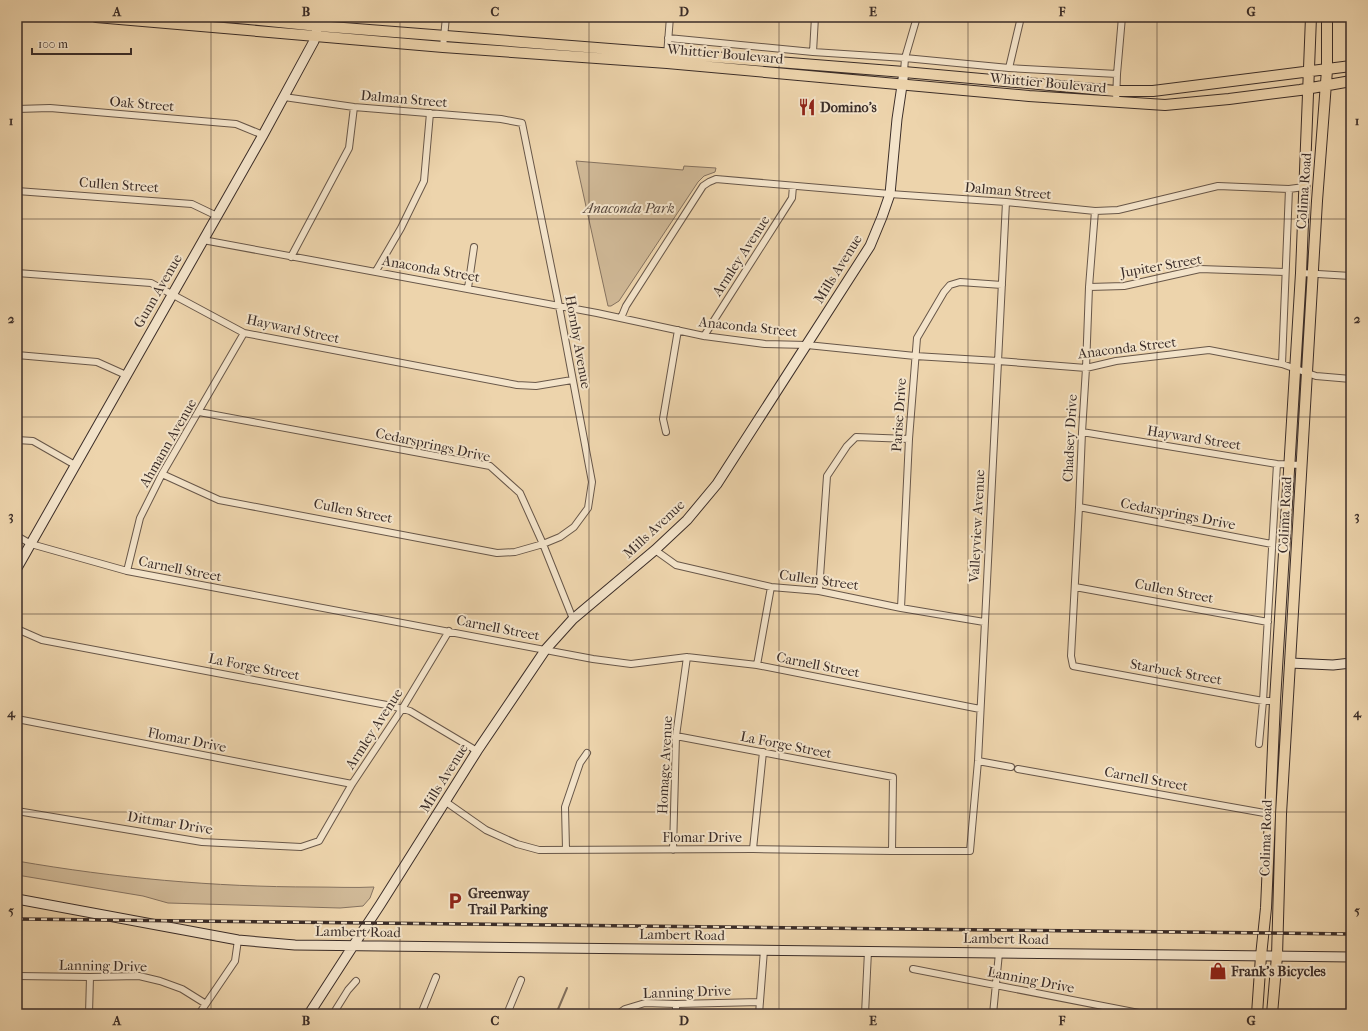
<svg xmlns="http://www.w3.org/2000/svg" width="1368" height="1031" viewBox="0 0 1368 1031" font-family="'IM FELL French Canon',serif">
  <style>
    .green { fill: #cfb896; stroke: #85725f }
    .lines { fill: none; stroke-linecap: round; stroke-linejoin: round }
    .stream { stroke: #816f5c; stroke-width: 2 }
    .street-casing { stroke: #685749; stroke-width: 8 }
    .secondary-casing { stroke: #3b2d28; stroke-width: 11 }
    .primary-casing { stroke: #3b2d28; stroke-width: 12 }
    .street { stroke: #f3e3c9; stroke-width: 6 }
    .secondary { stroke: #f3e3c9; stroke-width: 9 }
    .primary { stroke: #edd4ac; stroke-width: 10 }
    .rail-casing { stroke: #3b2d28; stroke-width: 3.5 }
    .rail { stroke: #f3e3c9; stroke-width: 2; stroke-dasharray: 6; stroke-linecap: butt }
    .grid { fill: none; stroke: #3b2d28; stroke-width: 1; stroke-opacity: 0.55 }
    .labels { text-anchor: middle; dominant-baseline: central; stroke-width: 4; stroke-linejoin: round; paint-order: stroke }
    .street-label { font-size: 14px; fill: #3b2d28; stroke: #f3e3c9 }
    .poi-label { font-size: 14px; font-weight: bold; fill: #3b2d28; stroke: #f3e3c9; text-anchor: start }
    .park-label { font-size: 14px; font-style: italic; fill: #59493e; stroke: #f3e3c9 }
    .neatline { fill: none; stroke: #3b2d28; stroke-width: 1.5 }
    .grid-label { font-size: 13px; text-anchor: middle; font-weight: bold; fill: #3b2d28 }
  </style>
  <rect width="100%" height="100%" fill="#edd4ac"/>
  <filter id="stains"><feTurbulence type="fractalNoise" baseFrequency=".005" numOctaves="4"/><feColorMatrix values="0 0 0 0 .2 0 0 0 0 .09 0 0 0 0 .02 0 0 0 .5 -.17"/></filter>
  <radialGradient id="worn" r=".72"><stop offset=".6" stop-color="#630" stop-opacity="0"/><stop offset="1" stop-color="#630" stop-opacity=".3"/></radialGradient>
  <path class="green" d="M576,161L683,170L684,166L716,168L715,172L704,176L698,182L619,301L611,306H608Z
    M17,861C115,878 214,887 314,887C334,887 354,888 374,887L370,898L363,906L340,908L168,903L143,896L17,875Z"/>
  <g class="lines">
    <path class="stream" d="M556,1014L567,988"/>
    <g class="street-casing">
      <path id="street" d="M668,38L813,52L905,58L1009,68L1117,74
        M443,47L446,17
        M813,52L815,17
        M667,55L670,17
        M1009,68L1021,17
        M904,72L905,58L917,17
        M1116,102L1117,74L1122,17
        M17,109L50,108L236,124L263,135
        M17,191L192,204L217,216
        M1095,211L1089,287L1086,368L1082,432L1079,507L1071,656L1073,666L1263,701H1275
        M203,240L597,313L704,336L765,344L807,345L915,356L998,361L1086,368L1116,361L1209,350L1282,364L1316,376L1351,379
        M291,257L349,148L354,107
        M376,271L401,228L424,181L430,113
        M17,273L151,283L244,333L517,385L536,386L572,380
        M1301,273L1351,276
        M1089,287L1124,286L1200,269L1285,272
        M468,288L474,247
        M621,318L626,306L703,186L709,182L716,179L890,194L1006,202L1095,211L1118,210L1218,186L1289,189L1304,187
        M704,336L792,198L793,186
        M17,355L97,362L126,375
        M1282,364L1289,189
        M199,412L490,466L520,493L543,544L573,619
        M666,432L663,419L678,330
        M1082,432L1277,464L1302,465
        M17,440L33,441L75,465
        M162,474L219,500L497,553L515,552L543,544L560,537L574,527L588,508L592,482L559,306L522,123L501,119L354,107L284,97
        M1079,507L1272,544
        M17,536L31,544L127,571L593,659L631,664L687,657L757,665L980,709
        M655,550L676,565L771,587L819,591L901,608L984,622
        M127,571L140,518L162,474L244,333
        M1075,587L1268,622
        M819,591L827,476L847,446L856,437L909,439
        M901,608L909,439L917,338L944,292L950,285L960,282L1002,285
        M17,629L42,640L392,706L410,711L477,751
        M757,665L771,587
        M17,719L352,784
        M676,736L893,777L892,851
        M1259,744L1263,701L1277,464
        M978,761L1011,767
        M1018,769L1270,814
        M446,802L486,830L517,844L539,850L753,849L892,851H970L978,761L1006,202
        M17,811L202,842L301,847L319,841L352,784L402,709L449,631
        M566,849L565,807L580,763L587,753
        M753,849L763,752
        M673,850L676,736L687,657
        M913,969L1144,1014
        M17,976L90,977L139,976L160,981L182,989L206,1004
        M89,1014L90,977
        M199,1014L235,961L238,940
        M333,1014L348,990L356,981
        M421,1014L436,977
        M507,1014L521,980
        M618,1014L625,1009L645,1003L676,1004L760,1002
        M676,1014V1004
        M759,1014L764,950
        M865,1014L868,951
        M993,1014L999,953"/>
    </g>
    <g class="secondary-casing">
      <path id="secondary" d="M17,568L263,135L314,41L317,29
        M1290,663L1333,665L1351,663
        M17,899L238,940L295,945L1351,957
        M309,1014L353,946L380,905L477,751L546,649L573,619L655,550L687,520L717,484L870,246L882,217L890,194L897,119L904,72"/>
    </g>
    <g class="primary-casing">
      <path id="primary" d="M96,17L443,47L667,63L1029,96L1165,105L1229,99L1300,90L1351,81
        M228,17L318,26L904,72L1116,91H1153L1351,66
        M1257,1014L1261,956L1266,908L1275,701L1301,273L1311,17
        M1272,1014L1277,956L1281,814L1290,663L1317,201L1327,70V17"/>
    </g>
    <use href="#street" class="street"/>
    <use href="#secondary" class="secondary"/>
    <use href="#primary" class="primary"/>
    <g class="rail-casing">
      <path id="rail" d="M17,919L1351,934"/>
    </g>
    <use href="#rail" class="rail"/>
  </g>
  <path class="grid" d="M211,17V1014M400,17V1014M589,17V1014M779,17V1014M968,17V1014M1157,17V1014M17,219H1351M17,417H1351M17,614H1351M17,812H1351"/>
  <defs>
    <g id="restaurant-bare" transform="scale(1.38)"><path d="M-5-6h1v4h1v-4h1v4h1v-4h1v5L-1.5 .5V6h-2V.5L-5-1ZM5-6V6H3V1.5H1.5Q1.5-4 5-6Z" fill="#8f2418" stroke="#f3e3c9" stroke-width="2.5" paint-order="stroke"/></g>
    <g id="parking-bare" transform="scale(1.38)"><path d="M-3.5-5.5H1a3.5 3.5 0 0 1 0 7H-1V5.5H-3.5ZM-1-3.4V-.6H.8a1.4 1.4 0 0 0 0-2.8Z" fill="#8f2418" stroke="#f3e3c9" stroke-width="2.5" paint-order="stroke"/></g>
    <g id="shop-bare" transform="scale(1.38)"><path d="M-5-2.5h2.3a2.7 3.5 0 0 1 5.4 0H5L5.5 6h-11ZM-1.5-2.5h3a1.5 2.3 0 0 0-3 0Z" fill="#8f2418" stroke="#f3e3c9" stroke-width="2.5" paint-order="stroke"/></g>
  </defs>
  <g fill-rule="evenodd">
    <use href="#restaurant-bare" x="807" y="107"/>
    <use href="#parking-bare" x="455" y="901"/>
    <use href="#shop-bare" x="1218" y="971"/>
  </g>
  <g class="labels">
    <g class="street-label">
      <text transform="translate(725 54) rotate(5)">Whittier Boulevard</text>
      <text transform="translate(1048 83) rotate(5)">Whittier Boulevard</text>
      <text transform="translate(404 99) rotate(5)">Dalman Street</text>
      <text transform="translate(142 104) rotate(5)">Oak Street</text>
      <text transform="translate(119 185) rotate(4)">Cullen Street</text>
      <text transform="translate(1008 191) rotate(5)">Dalman Street</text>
      <text transform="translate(1304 191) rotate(-86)">Colima Road</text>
      <text transform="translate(741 256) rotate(-57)">Armley Avenue</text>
      <text transform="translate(1161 266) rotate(-10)">Jupiter Street</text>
      <text transform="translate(431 269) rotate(10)">Anaconda Street</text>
      <text transform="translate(838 269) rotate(-58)">Mills Avenue</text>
      <text transform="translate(158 291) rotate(-60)">Gunn Avenue</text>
      <text transform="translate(748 327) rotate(6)">Anaconda Street</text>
      <text transform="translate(293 329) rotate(12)">Hayward Street</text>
      <text transform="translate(578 342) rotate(80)">Hornby Avenue</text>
      <text transform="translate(1127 348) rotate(-7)">Anaconda Street</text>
      <text transform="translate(899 415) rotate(-86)">Parise Drive</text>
      <text transform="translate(1070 438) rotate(-87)">Chadsey Drive</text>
      <text transform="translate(1194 438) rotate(9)">Hayward Street</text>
      <text transform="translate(168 443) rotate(-60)">Ahmann Avenue</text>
      <text transform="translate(433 445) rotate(12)">Cedarsprings Drive</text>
      <text transform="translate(353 511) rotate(11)">Cullen Street</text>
      <text transform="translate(1178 514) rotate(11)">Cedarsprings Drive</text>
      <text transform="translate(1285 515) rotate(-87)">Colima Road</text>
      <text transform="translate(977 526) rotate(-87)">Valleyview Avenue</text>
      <text transform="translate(654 529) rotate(-43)">Mills Avenue</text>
      <text transform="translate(180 569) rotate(11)">Carnell Street</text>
      <text transform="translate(819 580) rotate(8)">Cullen Street</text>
      <text transform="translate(1174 591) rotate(11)">Cullen Street</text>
      <text transform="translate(498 628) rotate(11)">Carnell Street</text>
      <text transform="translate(818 665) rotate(11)">Carnell Street</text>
      <text transform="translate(254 667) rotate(11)">La Forge Street</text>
      <text transform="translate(1176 672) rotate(10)">Starbuck Street</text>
      <text transform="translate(374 729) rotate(-57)">Armley Avenue</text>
      <text transform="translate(187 740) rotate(11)">Flomar Drive</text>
      <text transform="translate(786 745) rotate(11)">La Forge Street</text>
      <text transform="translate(665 765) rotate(-87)">Homage Avenue</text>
      <text transform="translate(444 778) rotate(-58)">Mills Avenue</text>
      <text transform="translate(1146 779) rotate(10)">Carnell Street</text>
      <text transform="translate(170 823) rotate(9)">Dittmar Drive</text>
      <text x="702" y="837">Flomar Drive</text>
      <text transform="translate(1266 838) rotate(-88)">Colima Road</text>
      <text transform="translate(358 932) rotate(1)">Lambert Road</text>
      <text transform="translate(682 935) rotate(1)">Lambert Road</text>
      <text transform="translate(1006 939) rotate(1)">Lambert Road</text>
      <text transform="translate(103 966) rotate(1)">Lanning Drive</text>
      <text transform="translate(1031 980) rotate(11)">Lanning Drive</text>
      <text transform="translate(687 992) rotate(-2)">Lanning Drive</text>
    </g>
    <g class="poi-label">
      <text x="820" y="107">Domino's</text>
      <text x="468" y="893">Greenway<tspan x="468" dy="16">Trail Parking</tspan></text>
      <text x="1231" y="971">Frank's Bicycles</text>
    </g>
    <g class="park-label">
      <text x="629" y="208">Anaconda Park</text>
    </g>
  </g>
  <rect width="1368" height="1031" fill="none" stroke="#edd4ac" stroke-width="44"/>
  <path d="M32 48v6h99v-6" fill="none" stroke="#3b2d28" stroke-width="2"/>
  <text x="38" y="48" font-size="12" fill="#3b2d28" stroke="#f3e3c9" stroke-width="3" paint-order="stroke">100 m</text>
  <rect x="22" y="22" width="1324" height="987" class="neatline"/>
  <g class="grid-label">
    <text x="117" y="16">A</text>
    <text x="306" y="16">B</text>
    <text x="495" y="16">C</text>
    <text x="684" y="16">D</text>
    <text x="873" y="16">E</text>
    <text x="1062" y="16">F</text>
    <text x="1251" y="16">G</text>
    <text x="11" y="125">1</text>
    <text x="1357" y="125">1</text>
    <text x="11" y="323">2</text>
    <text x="1357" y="323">2</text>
    <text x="11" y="520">3</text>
    <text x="1357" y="520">3</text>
    <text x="11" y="717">4</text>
    <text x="1357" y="717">4</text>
    <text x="11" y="915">5</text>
    <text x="1357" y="915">5</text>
    <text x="117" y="1025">A</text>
    <text x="306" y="1025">B</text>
    <text x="495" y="1025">C</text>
    <text x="684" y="1025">D</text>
    <text x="873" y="1025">E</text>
    <text x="1062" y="1025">F</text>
    <text x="1251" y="1025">G</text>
  </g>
  <rect width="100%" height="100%" filter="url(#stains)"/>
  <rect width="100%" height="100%" fill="url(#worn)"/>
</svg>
